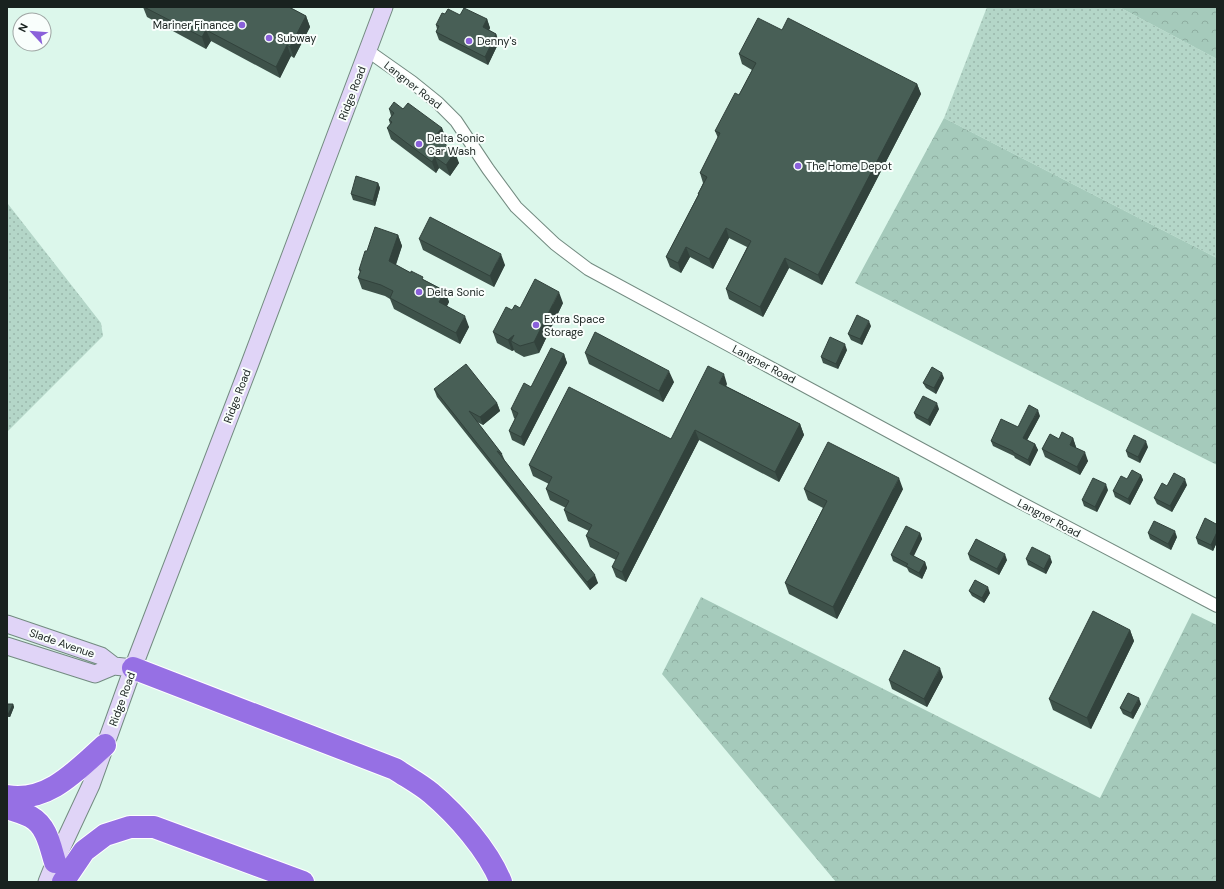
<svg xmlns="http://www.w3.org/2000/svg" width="1224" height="889" viewBox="0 0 1224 889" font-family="'DM Sans',sans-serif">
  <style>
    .grass { fill: url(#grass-dots) }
    .forest { fill: url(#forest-crowns) }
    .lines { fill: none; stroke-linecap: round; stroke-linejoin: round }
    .street-casing { stroke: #738b81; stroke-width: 14 }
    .secondary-casing { stroke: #738b81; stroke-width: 19 }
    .highway-casing { stroke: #fff; stroke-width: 24 }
    .street { stroke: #fff; stroke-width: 12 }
    .secondary { stroke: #e0d4f7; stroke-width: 17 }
    .highway { stroke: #9670e4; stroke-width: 22 }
    .wall { fill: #3e524a }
    .shaded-wall { fill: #32423c }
    .building { fill: #485f56; stroke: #32423c }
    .poi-dot { fill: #8a60da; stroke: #f9fefc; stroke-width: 1.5 }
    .labels { text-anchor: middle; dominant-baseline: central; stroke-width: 4; stroke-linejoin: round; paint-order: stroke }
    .poi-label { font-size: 11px; fill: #19221f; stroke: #f9fefc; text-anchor: start }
    .street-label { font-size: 11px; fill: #19221f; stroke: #f9fefc }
  </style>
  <defs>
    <pattern id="grass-dots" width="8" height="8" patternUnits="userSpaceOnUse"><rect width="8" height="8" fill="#b4d6c8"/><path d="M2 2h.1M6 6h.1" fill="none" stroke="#9ab7ab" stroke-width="1.8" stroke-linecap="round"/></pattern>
    <pattern id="forest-crowns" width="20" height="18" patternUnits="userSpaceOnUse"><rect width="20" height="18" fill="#a5cabb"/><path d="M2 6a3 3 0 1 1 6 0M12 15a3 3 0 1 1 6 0" fill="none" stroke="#8dada0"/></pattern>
  </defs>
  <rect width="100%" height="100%" fill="#dcf7eb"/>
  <path class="grass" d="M987,7H1119L1217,59V258L944,118Z
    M8,204L101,323L103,336L7,432V205Z"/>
  <path class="forest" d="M1119,7H1217V59Z
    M944,118L1217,258V465L855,283Z
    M701,597L1100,798L1192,613L1217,625V882H836L662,674Z"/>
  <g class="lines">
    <g class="street-casing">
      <path id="street" d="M368,51L412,82L438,103L456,121L488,169L516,207L555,244L588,269L1008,496L1217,606"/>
    </g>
    <g class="secondary-casing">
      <path id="secondary" d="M7,624L101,656L114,666L133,668
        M7,646L95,674L114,666
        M47,882L55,862L91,785L133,668L249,366L384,7"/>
    </g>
    <g class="highway-casing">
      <path id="highway" d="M133,668L395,769C407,777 420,784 431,793C457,815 488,850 501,882
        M7,796C48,803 77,770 105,745
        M7,808C15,811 24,813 31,817C47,826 50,846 55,862
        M63,882L84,851L105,835L130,827H154L303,882"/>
    </g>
    <use href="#street" class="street"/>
    <use href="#secondary" class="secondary"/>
    <use href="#highway" class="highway"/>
  </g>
  <path class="wall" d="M143,7H289L306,16L310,27L294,58L291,56L280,78L211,41L206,49L147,17Z
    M460,15L487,19L490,28L489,30L496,34L499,42L488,65L439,40L436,32L437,29L436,25Z
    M782,30L917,84L921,94L822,285L789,268L763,317L729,299L726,289L747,247L729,238L713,269L690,257L681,273L670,267L666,257L698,195V194L703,183L700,173L718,138L715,131L739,95L752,70L742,64L739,54Z
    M389,109H403L442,128L446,139L443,142L459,163L450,176L439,168L436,173L391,139L387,128L390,124L389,120L391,116Z
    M378,183L380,188L375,206L353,200L351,194Z
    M398,235L402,246L396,265L445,291L449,302L447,306L469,327L460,344L394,309L390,299L385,296L362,289L358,278L360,273L359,270L367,251Z
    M419,239L505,265L494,287L423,250Z
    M563,303L539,353L524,357L515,352L514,350L512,351L497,343L493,332L512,310Z
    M871,326L862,345L851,340L848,334Z
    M847,350L838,369L823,363L821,357Z
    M585,353L674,382L663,402L589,364Z
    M564,354L567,363L524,446L512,440L509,431L515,419L514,418L511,409L531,387Z
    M944,378L936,394L926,388L923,383Z
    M727,384L726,386L800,424L804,435L779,482L699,440L626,582L616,577L612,567L616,560L590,547L586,536L589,531L568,521L564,510L566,508L550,500L546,489L549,484L533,476L529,465L671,439Z
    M434,389L497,403L500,411L483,425L477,422L502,454L505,461L598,583L590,590L437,397Z
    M939,409L930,426L916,418L914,413Z
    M1040,416L1027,440L1035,444L1038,450L1030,466L1015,458L1014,456L993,446L991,441Z
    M1073,438L1076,447V448L1088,461L1080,475L1045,457L1042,449L1059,439Z
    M1148,447L1140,463L1128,457L1126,451Z
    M1141,475L1143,480L1130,505L1115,497L1113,491L1127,479Z
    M1187,485L1172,512L1157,504L1154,498L1167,486Z
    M804,489H903L837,619L789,594L785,583L823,508L808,500Z
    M1108,490L1097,512L1084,506L1082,500Z
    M1217,522V542L1213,551L1198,544L1196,538L1216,524Z
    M920,533L922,539L913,556L925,562L927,568L922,579L909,572L907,568L893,561L891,555Z
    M1148,533L1177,537L1171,550L1150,539Z
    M968,554L1007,560L999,575L970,560Z
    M1026,559L1052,562L1046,574L1028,565Z
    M969,591L990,593L984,603L972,596Z
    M1130,630L1134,641L1091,729L1053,710L1049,699Z
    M943,677L927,707L892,689L889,680Z
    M7,704H13L14,707L10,717H7Z
    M1141,704L1133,719L1123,714L1120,708Z"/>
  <path class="shaded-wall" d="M306,16L310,27L294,58L290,47Z
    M487,19L490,28L486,36L483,27Z
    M206,30L211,41L206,49L202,37Z
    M496,34L499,42L488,65L485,57Z
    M287,45L291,56L280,78L276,67Z
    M917,84L921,94L822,285L818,275Z
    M442,128L446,139L439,147L435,136Z
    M455,152L459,163L450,176L446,165Z
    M435,157L439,168L436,173L432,162Z
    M378,183L380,188L375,206L373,201Z
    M726,228L729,238L713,269L709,259Z
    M398,235L402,246L393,272L389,261Z
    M686,247L690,257L681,273L678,263Z
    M501,254L505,265L494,287L490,276Z
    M785,258L789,268L763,317L760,307Z
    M445,291L449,302L443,313L439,302Z
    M559,292L563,303L539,353L534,342Z
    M465,316L469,327L460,344L456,333Z
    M869,321L871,326L862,345L860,339Z
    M514,335L511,341L514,350L512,351L508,340Z
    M845,344L847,350L838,369L836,364Z
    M564,354L567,363L524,446L521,437Z
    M669,371L674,382L663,402L659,391Z
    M942,373L944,378L936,394L934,388Z
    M724,374L727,384L723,393L719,383Z
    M497,403L500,411L483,425L480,417Z
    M937,403L939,409L930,426L928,420Z
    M1038,410L1040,416L1025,444L1023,438Z
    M800,424L804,435L779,482L775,472Z
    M695,430L699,440L626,582L622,572Z
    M1073,438L1076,447L1073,453L1070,445Z
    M1146,441L1148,447L1140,463L1138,457Z
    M1035,444L1038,450L1030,466L1028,460Z
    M1085,452L1088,461L1080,475L1077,467Z
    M1141,475L1143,480L1130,505L1128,499Z
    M899,478L903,489L837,619L833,607Z
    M1185,479L1187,485L1172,512L1170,506Z
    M1106,484L1108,490L1097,512L1095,507Z
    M1175,531L1177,537L1171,550L1168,544Z
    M1217,532V542L1213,551L1211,545Z
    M920,533L922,539L912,560L910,554Z
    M1005,554L1007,560L999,575L997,569Z
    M1050,556L1052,562L1046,574L1044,569Z
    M925,562L927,568L922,579L919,573Z
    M595,575L598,583L590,590L587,582Z
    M988,587L990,593L984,603L982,598Z
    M1130,630L1134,641L1091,729L1087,718Z
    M940,668L943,677L927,707L924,699Z
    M1139,698L1141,704L1133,719L1131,713Z
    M13,704L14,707L10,717L8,715Z"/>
  <path class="building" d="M144,7H289L306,16L290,47L287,45L276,67L206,30L202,37Z
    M464,8L487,19L483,27L496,34L485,57L436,32L439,26L436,25L442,13L445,14L448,9L460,15Z
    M758,18L782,30L788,18L917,84L818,275L785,258L760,307L726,289L751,241L726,228L709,259L686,247L678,263L666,257L699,194H698L707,177L700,173L720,133L715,131L735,93L739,95L756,63L739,54Z
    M394,102L403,109L408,103L442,128L435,136L455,152L446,165L435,157L432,162L387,128L392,122L389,120L394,113L389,109Z
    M356,176L378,183L373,201L351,194Z
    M430,217L501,254L490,276L419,239Z
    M375,227L398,235L389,261L411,273V271L423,277L422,279L445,291L439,302L465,316L456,333L390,298L393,291L381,285L358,278L361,270H359L365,251H367Z
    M535,279L559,292L534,342L520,346L511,341L514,335L508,340L493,332L506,307L512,310L515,305L520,308Z
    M857,315L869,321L860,339L848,334Z
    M595,332L669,371L659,391L585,353Z
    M830,337L845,344L836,364L821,357Z
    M551,348L564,354L521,437L509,431L518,413L511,409L524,383L531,387Z
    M466,364L497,403L480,417L469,411L502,454L497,451L595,575L587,582L434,389Z
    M708,366L724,374L719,383L800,424L775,472L695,430L622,572L612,567L619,553L586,536L592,525L564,510L569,501L546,489L552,477L529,465L569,387L671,439Z
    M932,367L942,373L934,388L923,383Z
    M923,396L937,403L928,420L914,413Z
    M1029,405L1038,410L1023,438L1035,444L1028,460L1013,452V451L991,441L1001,419L1018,427Z
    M1062,432L1073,438L1070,445L1085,452L1077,467L1042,449L1050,434L1059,439Z
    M1134,435L1146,441L1138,457L1126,451Z
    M828,442L899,478L833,607L785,583L827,501L804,489Z
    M1132,470L1141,475L1128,499L1113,491L1121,476L1127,479Z
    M1174,473L1185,479L1170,506L1154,498L1162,483L1167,486Z
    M1093,478L1106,484L1095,507L1082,500Z
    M1205,518L1216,524L1217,522V532L1211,545L1196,538Z
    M1154,521L1175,531L1168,544L1148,533Z
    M906,526L920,533L910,554L925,562L919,573L906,566L908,564L891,555Z
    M976,539L1005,554L997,569L968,554Z
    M1032,547L1050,556L1044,569L1026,559Z
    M975,580L988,587L982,598L969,591Z
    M1093,611L1130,630L1087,718L1049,699Z
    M904,650L940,668L924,699L889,680Z
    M1128,693L1139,698L1131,713L1120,708Z
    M7,704H13L8,715H7Z"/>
  <g class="poi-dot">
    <circle cx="242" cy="25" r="4"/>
    <circle cx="269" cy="38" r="4"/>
    <circle cx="469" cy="41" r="4"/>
    <circle cx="419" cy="144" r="4"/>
    <circle cx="798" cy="166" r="4"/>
    <circle cx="419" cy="292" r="4"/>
    <circle cx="536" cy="325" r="4"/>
  </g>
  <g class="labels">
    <g class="poi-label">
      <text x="234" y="25" text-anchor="end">Mariner Finance</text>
      <text x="277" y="38">Subway</text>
      <text x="477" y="41">Denny's</text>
      <text x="427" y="138">Delta Sonic<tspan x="427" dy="13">Car Wash</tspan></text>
      <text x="806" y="166">The Home Depot</text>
      <text x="427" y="292">Delta Sonic</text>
      <text x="544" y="319">Extra Space<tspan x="544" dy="13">Storage</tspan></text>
    </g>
    <g class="street-label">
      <text transform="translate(413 85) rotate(38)">Langner Road</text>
      <text transform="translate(352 93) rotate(-69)">Ridge Road</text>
      <text transform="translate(764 364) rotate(28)">Langner Road</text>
      <text transform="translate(237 396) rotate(-69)">Ridge Road</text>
      <text transform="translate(1049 518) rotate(28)">Langner Road</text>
      <text transform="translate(62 643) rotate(19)">Slade Avenue</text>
      <text transform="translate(122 699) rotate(-70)">Ridge Road</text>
    </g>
  </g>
  <rect width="1224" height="889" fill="none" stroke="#19221f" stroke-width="16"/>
  <g transform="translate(32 32) rotate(296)"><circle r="19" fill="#f9fefc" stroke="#9fa6a4"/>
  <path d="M0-3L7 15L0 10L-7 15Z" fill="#8a60da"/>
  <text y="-6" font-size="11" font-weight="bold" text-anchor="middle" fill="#19221f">N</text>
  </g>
</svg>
